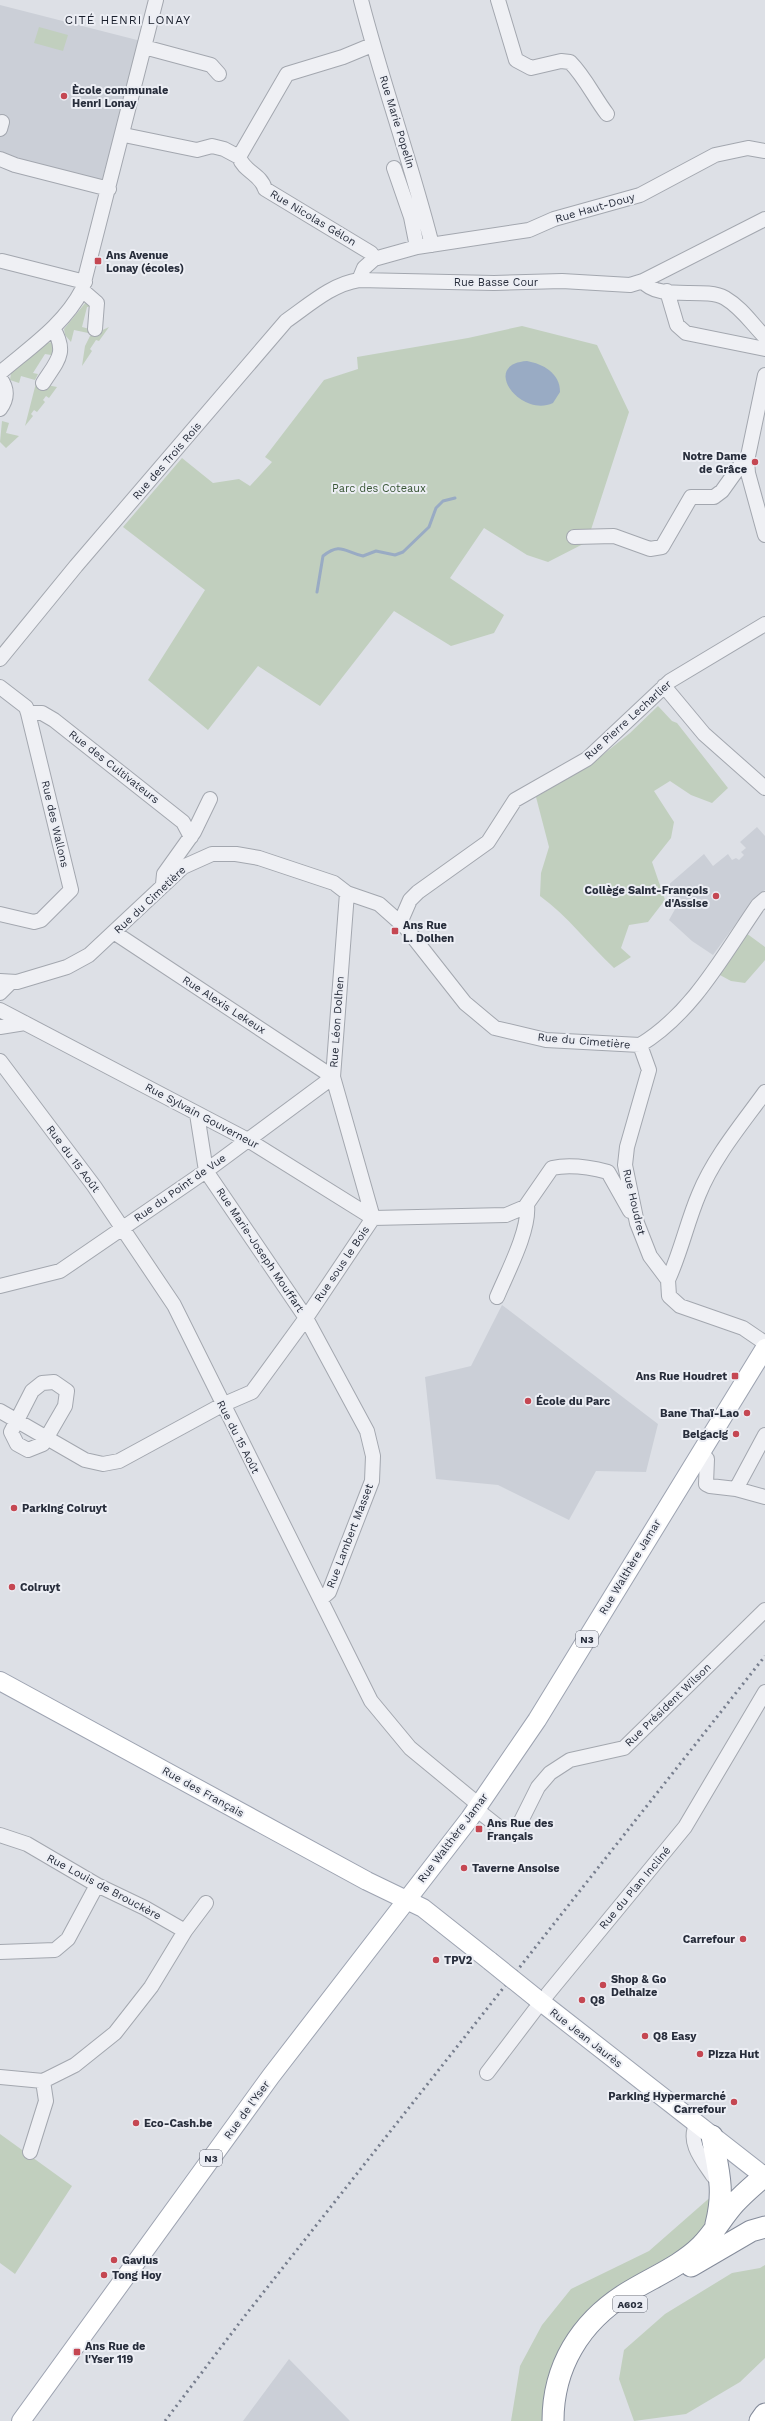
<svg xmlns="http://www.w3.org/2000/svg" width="765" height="2421" viewBox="0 0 765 2421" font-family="'Work Sans',sans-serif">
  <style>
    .built { fill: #cbcfd7 }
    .green { fill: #c1cfbe }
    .water { fill: #99abc4 }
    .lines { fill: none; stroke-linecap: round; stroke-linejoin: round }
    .stream { stroke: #99abc4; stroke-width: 3 }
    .minor-casing { stroke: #a3a7af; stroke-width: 16 }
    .major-casing { stroke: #9da3b1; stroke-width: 20 }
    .highway-casing { stroke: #858c9b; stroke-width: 23 }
    .minor { stroke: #eff0f4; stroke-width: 14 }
    .major { stroke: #fff; stroke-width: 18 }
    .highway { stroke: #fff; stroke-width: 21 }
    .rail { stroke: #777e8e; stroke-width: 3; stroke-dasharray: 2 4; stroke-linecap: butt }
    .major-bridge-casing { stroke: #9da3b1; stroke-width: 20; stroke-linecap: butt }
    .major-bridge { stroke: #fff; stroke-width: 18 }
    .poi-dot { fill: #c54752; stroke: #eceef4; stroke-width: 1.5 }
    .labels { text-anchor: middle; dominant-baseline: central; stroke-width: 4; stroke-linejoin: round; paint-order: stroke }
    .shield { fill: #eceef4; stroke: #626772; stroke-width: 1 }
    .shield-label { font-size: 10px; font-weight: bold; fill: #272d3b }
    .poi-label { font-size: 11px; font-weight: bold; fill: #272d3b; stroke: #eceef4; text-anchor: start }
    .street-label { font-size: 11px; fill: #272d3b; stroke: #eceef4 }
    .park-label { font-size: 11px; fill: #395635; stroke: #eceef4 }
    .neighbourhood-label { font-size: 12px; letter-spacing: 1px; fill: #191f2c; stroke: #eceef4 }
  </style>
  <rect width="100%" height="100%" fill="#dde0e6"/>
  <path class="built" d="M0,5L141,41L104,180L98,182L2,157L0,152Z
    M757,827L765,836V890L751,903L713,955L692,941L669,920L679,902L666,887L704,854L713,866L728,854L732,860L736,858L739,860L744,855L741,852L746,848L740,842Z
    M502,1305L658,1424L646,1472L596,1471L569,1520L498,1485L436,1479L425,1377L471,1366Z
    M289,2359L350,2421H243Z"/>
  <path class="green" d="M39,27L68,35L63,51L34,43Z
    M86,302L91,307H87L82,327L97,331L93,334L74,330L71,342L65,335L64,329Z
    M522,326L597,345L629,412L587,542L548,562L527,555L484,528L450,578L504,615L494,633L451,646L394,611L320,706L258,666L208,730L148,680L205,590L123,527L182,458L213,483L239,479L250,486L272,462L265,457L324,380L358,369L357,357L468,338Z
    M109,327L99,341L96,340L90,349L92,351L82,366L85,346L90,336Z
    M53,342L54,352L51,355L45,354L33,373L38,374L35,380L21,376L19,383L10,380L11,373L46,343Z
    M36,383L57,387L49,398L46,396L43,400L45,402L37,412L34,410L31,414L33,416L25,426Z
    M2,421L9,423L6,433L19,436L6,448L0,442Z
    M658,706L672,721L677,723L728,788L712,803L691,795L670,781L654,791L674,822L671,838L652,862L665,900L648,922L629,925L621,948L631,957L614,968C589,945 568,916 540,896L541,873L549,847L536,797L590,765L630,733Z
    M746,933L765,947V960L745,983L731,981L718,974Z
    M0,2134L72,2186L15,2274L0,2263Z
    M714,2194L707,2226L690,2246L650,2267L609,2294L558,2353L550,2372L543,2409L544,2421H511L520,2366L542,2325L571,2289L649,2251Z
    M765,2265V2358L740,2382L686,2414L634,2421L619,2379L624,2350L665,2314L732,2273L760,2268Z"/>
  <path class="water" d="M527,361C543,364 560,373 560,392L553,403C520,418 480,364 527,361Z"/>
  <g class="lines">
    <path class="stream" d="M317,592L323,556C341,542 344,552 363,556L376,551L395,555L403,552L429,527L436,508L443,501L455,498"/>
    <g class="minor-casing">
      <path id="minor" d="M361,0C382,82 411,162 432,245
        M498,0L516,60L531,68L561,61L570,62C585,77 594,97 607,114
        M144,47L211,65L219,74
        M0,129L2,122
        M124,135L197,150L212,146L224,149L239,157
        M239,157L287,74L343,57L372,45
        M239,157C244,172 261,174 265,189L371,253L374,259
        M0,159L15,165L109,189
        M394,168L411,217L417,247
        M2,261L85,282
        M359,280L364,268L374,259L417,247L529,230L554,219L640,195L715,155L748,148L765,151
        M643,281C658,302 704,286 725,298C742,308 752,324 765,337
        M82,290L97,303L95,329
        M667,291L677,325L686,333L765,349
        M0,373C29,348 64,325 82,290L156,0
        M765,375L747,461L748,473L765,535
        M0,378C8,389 8,398 0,409
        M43,383C57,361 68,353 53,328
        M574,537L614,536L650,549L662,547L691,497H714L722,491L742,463L747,461
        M0,659L76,566L286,321C309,305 332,284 359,280L494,283L562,281L630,285L643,281L765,219
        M664,686L704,734L765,788
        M0,687L26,707L28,713L71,890L41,920L34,922L0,914
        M28,713H42L54,720L183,822L191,837
        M163,884L164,874L194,832L210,799
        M347,893L333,1077L373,1218
        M400,923L410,900L418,892L488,842L515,800L587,759L670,681L765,624
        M115,933L333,1077
        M0,981L17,982L67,967L89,955L183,867L212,854H236L259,858L334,883L347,893L379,904L406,928L465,1003L495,1028L546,1040L640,1045C693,1013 724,954 758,905L765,899
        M0,993L10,983
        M0,1010L248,1140L373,1218
        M0,1027L25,1023
        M640,1045L649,1070L627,1147L625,1165L637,1223L650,1256L668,1280L669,1296L680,1306L743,1328L765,1343
        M0,1061L94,1186L174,1305L371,1701L410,1748L479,1805
        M197,1114L206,1171L306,1318L367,1431L373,1456L372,1481L329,1592L321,1599
        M373,1218L506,1215L525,1207L552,1168C571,1164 589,1167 608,1172L630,1211
        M668,1280C681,1252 687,1222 699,1194C714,1157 742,1124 765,1092
        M0,1286L60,1271L206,1171L333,1077
        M497,1297C507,1273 530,1230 527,1205
        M54,1382L67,1391L65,1406L43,1444L28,1450L17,1444L11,1432L32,1391L42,1383Z
        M0,1411L85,1460L103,1464L119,1461L222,1405L252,1392L306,1318L373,1218
        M700,1452L707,1459L706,1484L710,1486L736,1489L765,1497
        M736,1489L765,1435
        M476,1809L505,1832L512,1833L516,1831L538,1787L550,1773L570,1760L624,1748L765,1610
        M0,1835L27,1844L97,1885L145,1908L185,1931L151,1987L115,2033L75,2065L43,2081L0,2077
        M185,1931L206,1903
        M0,1952L55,1950L68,1939L97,1885
        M487,2073L541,2002L685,1827L765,1692
        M697,2124C686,2142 704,2162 713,2176
        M30,2152L46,2101L43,2081"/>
    </g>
    <g class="major-casing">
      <path id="major" d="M0,1681L367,1881L423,1908L490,1961
        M536,1998L765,2177
        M21,2421L271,2076L470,1818L537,1720L765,1348"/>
    </g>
    <g class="highway-casing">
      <path id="highway" d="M712,2136C718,2170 725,2189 716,2224
        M691,2266L751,2231L765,2227
        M553,2421C553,2367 580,2322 627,2293C651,2278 681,2266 701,2246C714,2233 723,2216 735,2203C744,2193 754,2185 764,2176
        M760,2421L765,2414"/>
    </g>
    <use href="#minor" class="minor"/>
    <use href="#major" class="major"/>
    <use href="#highway" class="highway"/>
    <path class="rail" d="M165,2421L244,2317L765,1656"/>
    <g class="major-bridge-casing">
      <path id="major-bridge" d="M490,1961L536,1998"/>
    </g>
    <use href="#major-bridge" class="major-bridge"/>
  </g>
  <g class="poi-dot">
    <circle cx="64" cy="96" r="4"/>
    <rect x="94" y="257" width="8" height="8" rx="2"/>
    <circle cx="755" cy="462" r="4"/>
    <circle cx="716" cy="896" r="4"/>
    <rect x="391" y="927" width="8" height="8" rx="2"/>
    <rect x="731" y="1372" width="8" height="8" rx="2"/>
    <circle cx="528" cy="1401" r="4"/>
    <circle cx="747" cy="1413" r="4"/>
    <circle cx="736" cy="1434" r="4"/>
    <circle cx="14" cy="1508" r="4"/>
    <circle cx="12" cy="1587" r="4"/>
    <rect x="475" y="1825" width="8" height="8" rx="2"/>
    <circle cx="464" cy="1868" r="4"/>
    <circle cx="743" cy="1939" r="4"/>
    <circle cx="436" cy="1960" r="4"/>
    <circle cx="603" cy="1985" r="4"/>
    <circle cx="582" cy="2000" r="4"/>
    <circle cx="645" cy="2036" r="4"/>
    <circle cx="700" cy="2054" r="4"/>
    <circle cx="734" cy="2102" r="4"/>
    <circle cx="136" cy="2123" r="4"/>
    <circle cx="114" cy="2260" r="4"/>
    <circle cx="104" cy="2275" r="4"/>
    <rect x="73" y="2348" width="8" height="8" rx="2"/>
  </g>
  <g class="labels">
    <g class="shield">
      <rect x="576" y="1631" width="22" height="16" rx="3"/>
      <rect x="200" y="2150" width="22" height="16" rx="3"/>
      <rect x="613" y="2296" width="34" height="16" rx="3"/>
    </g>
    <g class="shield-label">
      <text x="587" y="1639">N3</text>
      <text x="211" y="2158">N3</text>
      <text x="630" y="2304">A602</text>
    </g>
    <g class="poi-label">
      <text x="72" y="90">Ècole communale<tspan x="72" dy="13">Henri Lonay</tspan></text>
      <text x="106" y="255">Ans Avenue<tspan x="106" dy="13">Lonay (écoles)</tspan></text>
      <text x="747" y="456" text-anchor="end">Notre Dame<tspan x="747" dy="13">de Grâce</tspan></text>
      <text x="708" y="890" text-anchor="end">Collège Saint-François<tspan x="708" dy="13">d'Assise</tspan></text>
      <text x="403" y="925">Ans Rue<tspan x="403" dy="13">L. Dolhen</tspan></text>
      <text x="727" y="1376" text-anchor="end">Ans Rue Houdret</text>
      <text x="536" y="1401">École du Parc</text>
      <text x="739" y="1413" text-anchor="end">Bane Thaï-Lao</text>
      <text x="728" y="1434" text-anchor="end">Belgacig</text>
      <text x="22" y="1508">Parking Colruyt</text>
      <text x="20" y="1587">Colruyt</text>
      <text x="487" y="1823">Ans Rue des<tspan x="487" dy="13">Français</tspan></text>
      <text x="472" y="1868">Taverne Ansoise</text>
      <text x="735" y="1939" text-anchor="end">Carrefour</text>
      <text x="444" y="1960">TPV2</text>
      <text x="611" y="1979">Shop &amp; Go<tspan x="611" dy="13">Delhaize</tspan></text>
      <text x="590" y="2000">Q8</text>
      <text x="653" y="2036">Q8 Easy</text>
      <text x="708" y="2054">Pizza Hut</text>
      <text x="726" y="2096" text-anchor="end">Parking Hypermarché<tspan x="726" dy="13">Carrefour</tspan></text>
      <text x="144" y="2123">Eco-Cash.be</text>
      <text x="122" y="2260">Gavius</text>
      <text x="112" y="2275">Tong Hoy</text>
      <text x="85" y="2346">Ans Rue de<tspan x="85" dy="13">l'Yser 119</tspan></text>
    </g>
    <g class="street-label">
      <text transform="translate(397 122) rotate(73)">Rue Marie Popelin</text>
      <text transform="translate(595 208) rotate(-16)">Rue Haut-Douy</text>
      <text transform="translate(313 218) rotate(31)">Rue Nicolas Gélon</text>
      <text x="496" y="282">Rue Basse Cour</text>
      <text transform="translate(167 461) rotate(-49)">Rue des Trois Rois</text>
      <text transform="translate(628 720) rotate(-42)">Rue Pierre Lecharlier</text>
      <text transform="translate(114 767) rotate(38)">Rue des Cultivateurs</text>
      <text transform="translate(55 824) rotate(77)">Rue des Wallons</text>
      <text transform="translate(150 900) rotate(-43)">Rue du Cimetière</text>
      <text transform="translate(224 1005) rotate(33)">Rue Alexis Lekeux</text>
      <text transform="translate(337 1022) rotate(-86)">Rue Léon Dolhen</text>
      <text transform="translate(584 1041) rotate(5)">Rue du Cimetière</text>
      <text transform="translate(202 1116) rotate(28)">Rue Sylvain Gouverneur</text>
      <text transform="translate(73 1159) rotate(53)">Rue du 15 Août</text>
      <text transform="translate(180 1188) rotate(-35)">Rue du Point de Vue</text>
      <text transform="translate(634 1202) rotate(77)">Rue Houdret</text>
      <text transform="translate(260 1250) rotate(56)">Rue Marie-Joseph Mouffart</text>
      <text transform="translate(342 1264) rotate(-56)">Rue sous le Bois</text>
      <text transform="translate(238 1437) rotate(63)">Rue du 15 Août</text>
      <text transform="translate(350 1536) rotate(-69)">Rue Lambert Masset</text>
      <text transform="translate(630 1567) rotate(-59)">Rue Walthère Jamar</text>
      <text transform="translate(668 1705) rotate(-44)">Rue Président Wilson</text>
      <text transform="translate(203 1792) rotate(29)">Rue des Français</text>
      <text transform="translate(453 1838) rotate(-53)">Rue Walthère Jamar</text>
      <text transform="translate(104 1887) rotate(28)">Rue Louis de Brouckère</text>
      <text transform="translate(635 1888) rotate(-50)">Rue du Plan Incliné</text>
      <text transform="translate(586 2038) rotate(38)">Rue Jean Jaurès</text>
      <text transform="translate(247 2110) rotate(-54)">Rue de l'Yser</text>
    </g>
    <g class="park-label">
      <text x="379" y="488">Parc des Coteaux</text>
    </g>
    <g class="neighbourhood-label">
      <text x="128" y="20">CITÉ HENRI LONAY</text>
    </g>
  </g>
</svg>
